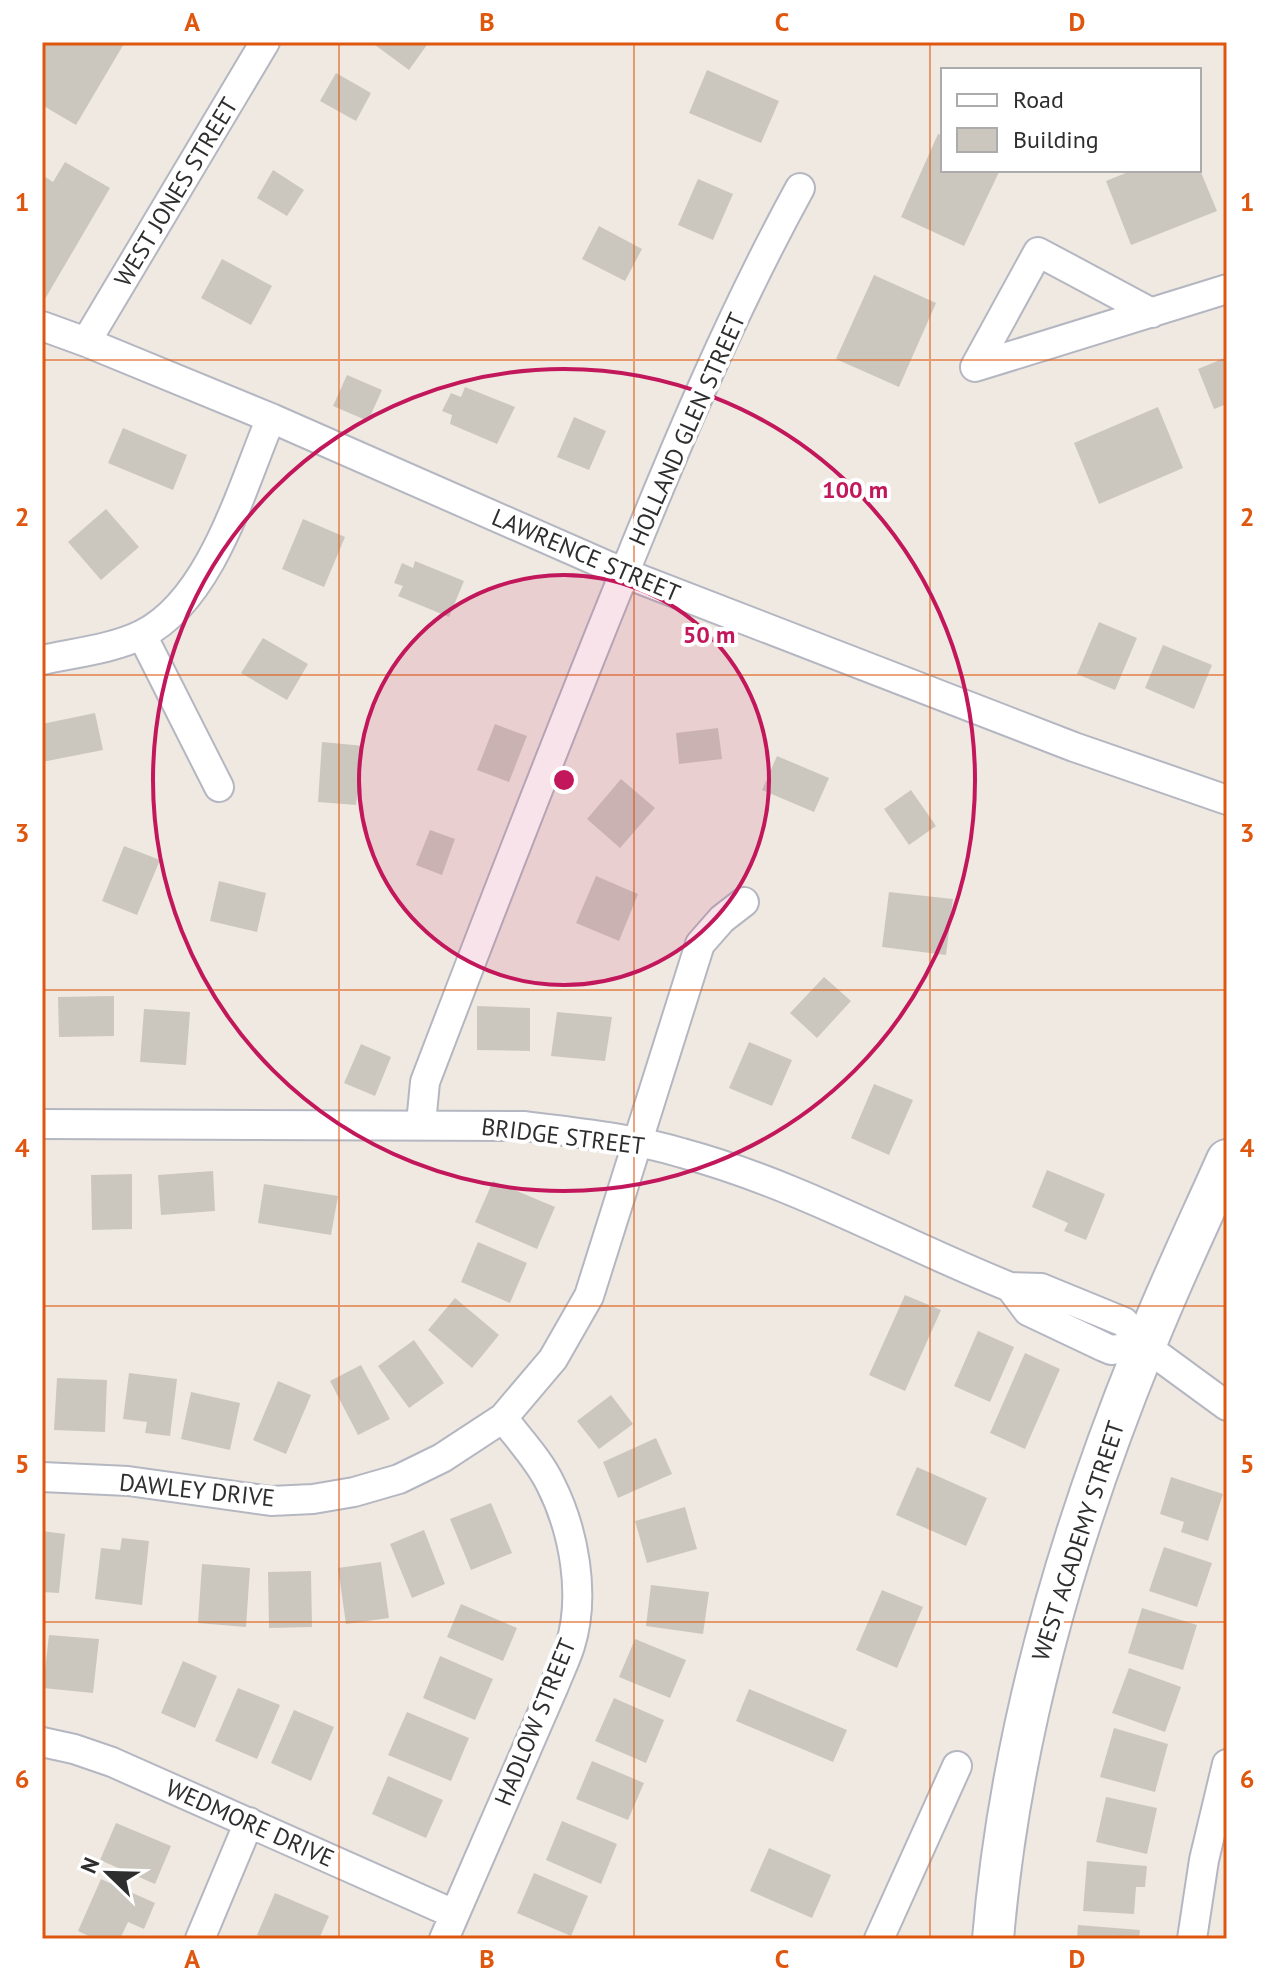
<svg xmlns="http://www.w3.org/2000/svg" width="1269" height="1981" viewBox="0 0 1269 1981" font-family="'PT Sans',sans-serif">
  <style>
    .building { fill: #cbc7bf }
    .lines { fill: none; stroke-linecap: round; stroke-linejoin: round }
    .minor-casing { stroke: #b4b7c1; stroke-width: 32 }
    .secondary-casing { stroke: #b4b7c1; stroke-width: 44 }
    .minor { stroke: #fff; stroke-width: 28 }
    .secondary { stroke: #fff; stroke-width: 40 }
    .grid { fill: none; stroke: #df570e; stroke-width: 2; stroke-opacity: 0.55 }
    .ring { fill: none; stroke: #c2185b; stroke-width: 4 }
    .labels { text-anchor: middle; dominant-baseline: central; stroke-width: 8; stroke-linejoin: round; paint-order: stroke }
    .street-label { font-size: 24px; fill: #2e2e2e; stroke: #fff }
    .centre { fill: #c2185b; stroke: #fff; stroke-width: 4 }
    .ring-label { font-size: 24px; text-anchor: middle; font-weight: bold; fill: #c2185b; stroke: #fff; stroke-width: 8; stroke-linejoin: round; paint-order: stroke }
    .neatline { fill: none; stroke: #df570e; stroke-width: 3 }
    .grid-label { font-size: 26px; text-anchor: middle; font-weight: bold; fill: #df570e }
  </style>
  <rect width="100%" height="100%" fill="#efe9e1"/>
  <path class="building" d="M42,42H125L76,125L42,105Z
    M371,42H429L409,70Z
    M707,70L779,101L761,143L689,113Z
    M336,73L371,93L356,121L320,101Z
    M938,134L943,136V170H1000L964,246L901,217Z
    M65,162L110,188L45,299L42,298V175L53,182Z
    M273,170L304,190L287,216L257,198Z
    M1133,170H1200L1217,211L1131,245L1106,181Z
    M698,179L733,194L713,240L678,225Z
    M599,226L642,249L625,281L582,259Z
    M222,259L272,286L251,325L201,298Z
    M874,275L936,303L899,387L836,359Z
    M1227,357V404L1214,409L1198,369Z
    M347,375L382,390L368,421L333,406Z
    M465,387L515,407L497,444L450,424L452,415L442,411L451,393L461,397Z
    M1158,407L1183,468L1099,504L1074,443Z
    M574,417L606,431L589,470L557,457Z
    M123,428L187,455L173,490L108,463Z
    M106,509L139,547L101,580L68,542Z
    M303,519L345,537L324,587L282,569Z
    M415,561L464,581L449,617L398,596L403,586L394,583L402,563L413,568Z
    M1099,622L1137,638L1115,690L1077,674Z
    M263,638L308,664L287,700L241,673Z
    M1163,645L1212,665L1194,709L1145,688Z
    M95,713L103,750L42,762V724Z
    M495,724L527,736L509,782L477,770Z
    M718,728L722,759L679,764L676,733Z
    M322,742L364,746L356,805L318,802Z
    M777,756L829,778L814,812L762,790Z
    M621,779L655,808L620,848L587,819Z
    M911,790L936,826L909,845L884,809Z
    M430,830L455,839L442,875L416,865Z
    M124,846L160,860L137,915L102,901Z
    M596,876L638,894L619,941L576,923Z
    M219,881L266,893L257,932L210,921Z
    M889,892L953,899L946,955L882,947Z
    M824,977L851,1001L817,1038L790,1013Z
    M114,996V1036L59,1037L58,997Z
    M477,1006L530,1008V1051L477,1050Z
    M144,1009L190,1012L186,1065L140,1062Z
    M557,1012L612,1017L605,1061L551,1056Z
    M749,1042L792,1060L772,1106L729,1088Z
    M361,1044L391,1057L375,1096L344,1083Z
    M874,1084L913,1100L889,1155L851,1138Z
    M1047,1170L1105,1194L1086,1240L1064,1231L1068,1223L1032,1207Z
    M213,1171L215,1211L161,1215L158,1175Z
    M132,1174V1229L92,1230L91,1175Z
    M493,1181L555,1207L537,1249L475,1222Z
    M264,1184L338,1196L331,1235L258,1223Z
    M478,1242L527,1263L510,1303L461,1282Z
    M905,1295L941,1310L905,1391L869,1375Z
    M455,1298L499,1335L472,1368L428,1330Z
    M978,1331L1014,1347L990,1402L954,1386Z
    M414,1340L444,1383L409,1408L378,1366Z
    M1025,1353L1060,1369L1025,1449L990,1433Z
    M361,1365L390,1419L358,1435L330,1381Z
    M129,1373L177,1379L170,1436L145,1433L147,1422L123,1419Z
    M57,1378L107,1380L105,1432L54,1430Z
    M278,1381L311,1395L286,1454L253,1440Z
    M191,1392L240,1403L230,1450L181,1439Z
    M611,1395L633,1424L599,1449L577,1421Z
    M656,1438L672,1474L618,1498L603,1462Z
    M917,1467L987,1498L966,1546L896,1515Z
    M1171,1477L1223,1494L1208,1541L1181,1532L1184,1522L1160,1514Z
    M491,1503L512,1553L471,1570L450,1519Z
    M685,1507L697,1549L647,1563L635,1521Z
    M424,1530L445,1584L412,1598L390,1544Z
    M42,1531L65,1534L59,1593L42,1592Z
    M122,1538L149,1541L142,1605L95,1599L101,1548L120,1550Z
    M1164,1547L1212,1563L1197,1607L1149,1591Z
    M381,1562L389,1618L346,1624L338,1568Z
    M202,1564L250,1568L246,1627L198,1623Z
    M311,1571L312,1627L269,1628L268,1572Z
    M651,1585L709,1592L703,1634L646,1626Z
    M882,1590L923,1607L897,1668L856,1650Z
    M461,1604L517,1628L503,1661L447,1637Z
    M1142,1608L1197,1625L1183,1670L1128,1653Z
    M49,1635L99,1639L93,1693L43,1688Z
    M635,1639L686,1660L670,1698L619,1677Z
    M440,1656L493,1679L475,1720L423,1698Z
    M183,1661L217,1676L195,1728L161,1713Z
    M1129,1668L1181,1687L1165,1732L1112,1713Z
    M238,1688L280,1705L257,1759L215,1741Z
    M749,1689L847,1730L833,1762L736,1721Z
    M614,1698L664,1720L646,1763L595,1741Z
    M294,1710L334,1727L311,1781L271,1763Z
    M407,1712L469,1738L451,1781L388,1755Z
    M1114,1728L1168,1744L1155,1792L1100,1777Z
    M592,1761L644,1783L628,1820L576,1799Z
    M388,1776L443,1800L426,1838L372,1814Z
    M1106,1797L1157,1808L1147,1854L1096,1842Z
    M562,1821L617,1844L601,1884L546,1860Z
    M116,1823L171,1846L155,1884L100,1860Z
    M769,1848L831,1875L812,1918L750,1891Z
    M1087,1861L1147,1866L1145,1887H1136L1134,1914L1083,1911Z
    M534,1873L588,1896L571,1936L517,1913Z
    M101,1879L155,1903L144,1929L128,1922L120,1939H95L78,1931Z
    M275,1893L329,1916L319,1939H268L257,1935Z
    M1078,1925L1140,1930L1139,1939H1077Z"/>
  <g class="lines">
    <g class="minor-casing">
      <path id="minor" d="M1152,313L1038,252L975,367L1227,289
        M42,326L86,342L271,418L624,573L1074,747L1227,800
        M86,342L265,42
        M142,635L219,787
        M42,660C74,653 113,649 143,634C212,599 242,486 271,418
        M42,1124L525,1126C577,1133 632,1138 682,1153C797,1184 900,1243 1010,1287L1041,1288L1124,1322L1145,1346L1227,1406
        M421,1124L425,1082C490,912 556,742 624,574C677,443 732,312 800,188
        M1010,1287L1028,1311L1104,1347L1111,1350L1145,1346
        M42,1477L128,1481L271,1501L313,1499L354,1492L399,1479L442,1458L503,1418L553,1359L589,1296L700,944L722,919L744,902
        M42,1742L74,1749L112,1762L454,1914
        M200,1939L249,1822
        M444,1939L554,1686C559,1673 566,1659 570,1646C586,1595 574,1530 550,1483C539,1460 519,1439 503,1418
        M879,1939L957,1766
        M1192,1939L1204,1860L1227,1764"/>
    </g>
    <g class="secondary-casing">
      <path id="secondary" d="M993,1939C1010,1735 1067,1538 1144,1349C1169,1285 1199,1223 1227,1160"/>
    </g>
    <use href="#minor" class="minor"/>
    <use href="#secondary" class="secondary"/>
  </g>
  <path class="grid" d="M339,42V1939M634,42V1939M930,42V1939M42,360H1227M42,675H1227M42,990H1227M42,1306H1227M42,1622H1227"/>
  <circle cx="564" cy="780" r="205" fill="#c2185b" fill-opacity=".12"/>
  <g class="ring">
    <circle cx="564" cy="780" r="205"/>
    <circle cx="564" cy="780" r="411"/>
  </g>
  <g class="labels">
    <g class="street-label">
      <text transform="translate(176 192) rotate(-59)">WEST JONES STREET</text>
      <text transform="translate(687 429) rotate(-66)">HOLLAND GLEN STREET</text>
      <text transform="translate(586 555) rotate(23)">LAWRENCE STREET</text>
      <text transform="translate(563 1136) rotate(7)">BRIDGE STREET</text>
      <text transform="translate(197 1490) rotate(6)">DAWLEY DRIVE</text>
      <text transform="translate(1078 1541) rotate(-72)">WEST ACADEMY STREET</text>
      <text transform="translate(535 1722) rotate(-68)">HADLOW STREET</text>
      <text transform="translate(250 1823) rotate(24)">WEDMORE DRIVE</text>
    </g>
  </g>
  <circle cx="564" cy="780" r="12" class="centre"/>
  <g class="ring-label">
    <text x="855" y="498">100 m</text>
    <text x="709" y="643">50 m</text>
  </g>
  <rect width="1269" height="1981" fill="none" stroke="#ffffff" stroke-width="88"/>
  <rect x="941" y="68" width="260" height="104" fill="#ffffff" stroke="#ababab" stroke-width="2"/>
  <rect x="957" y="94" width="40" height="12" fill="#ffffff" stroke="#ababab" stroke-width="2"/>
  <text x="1013" y="108" font-size="24" fill="#2e2e2e">Road</text>
  <rect x="957" y="128" width="40" height="24" fill="#cbc7bf" stroke="#ababab" stroke-width="2"/>
  <text x="1013" y="148" font-size="24" fill="#2e2e2e">Building</text>
  <g transform="translate(108 1873) rotate(293)" stroke="#ffffff" stroke-width="6" paint-order="stroke">
  <path d="M0-6L14 30L0 20L-14 30Z" fill="#2e2e2e"/>
  <text y="-12" font-size="22" font-weight="bold" text-anchor="middle" fill="#2e2e2e">N</text>
  </g>
  <rect x="44" y="44" width="1181" height="1893" class="neatline"/>
  <g class="grid-label">
    <text x="192" y="31">A</text>
    <text x="487" y="31">B</text>
    <text x="782" y="31">C</text>
    <text x="1077" y="31">D</text>
    <text x="22" y="211">1</text>
    <text x="1247" y="211">1</text>
    <text x="22" y="526">2</text>
    <text x="1247" y="526">2</text>
    <text x="22" y="842">3</text>
    <text x="1247" y="842">3</text>
    <text x="22" y="1157">4</text>
    <text x="1247" y="1157">4</text>
    <text x="22" y="1473">5</text>
    <text x="1247" y="1473">5</text>
    <text x="22" y="1788">6</text>
    <text x="1247" y="1788">6</text>
    <text x="192" y="1968">A</text>
    <text x="487" y="1968">B</text>
    <text x="782" y="1968">C</text>
    <text x="1077" y="1968">D</text>
  </g>
</svg>
